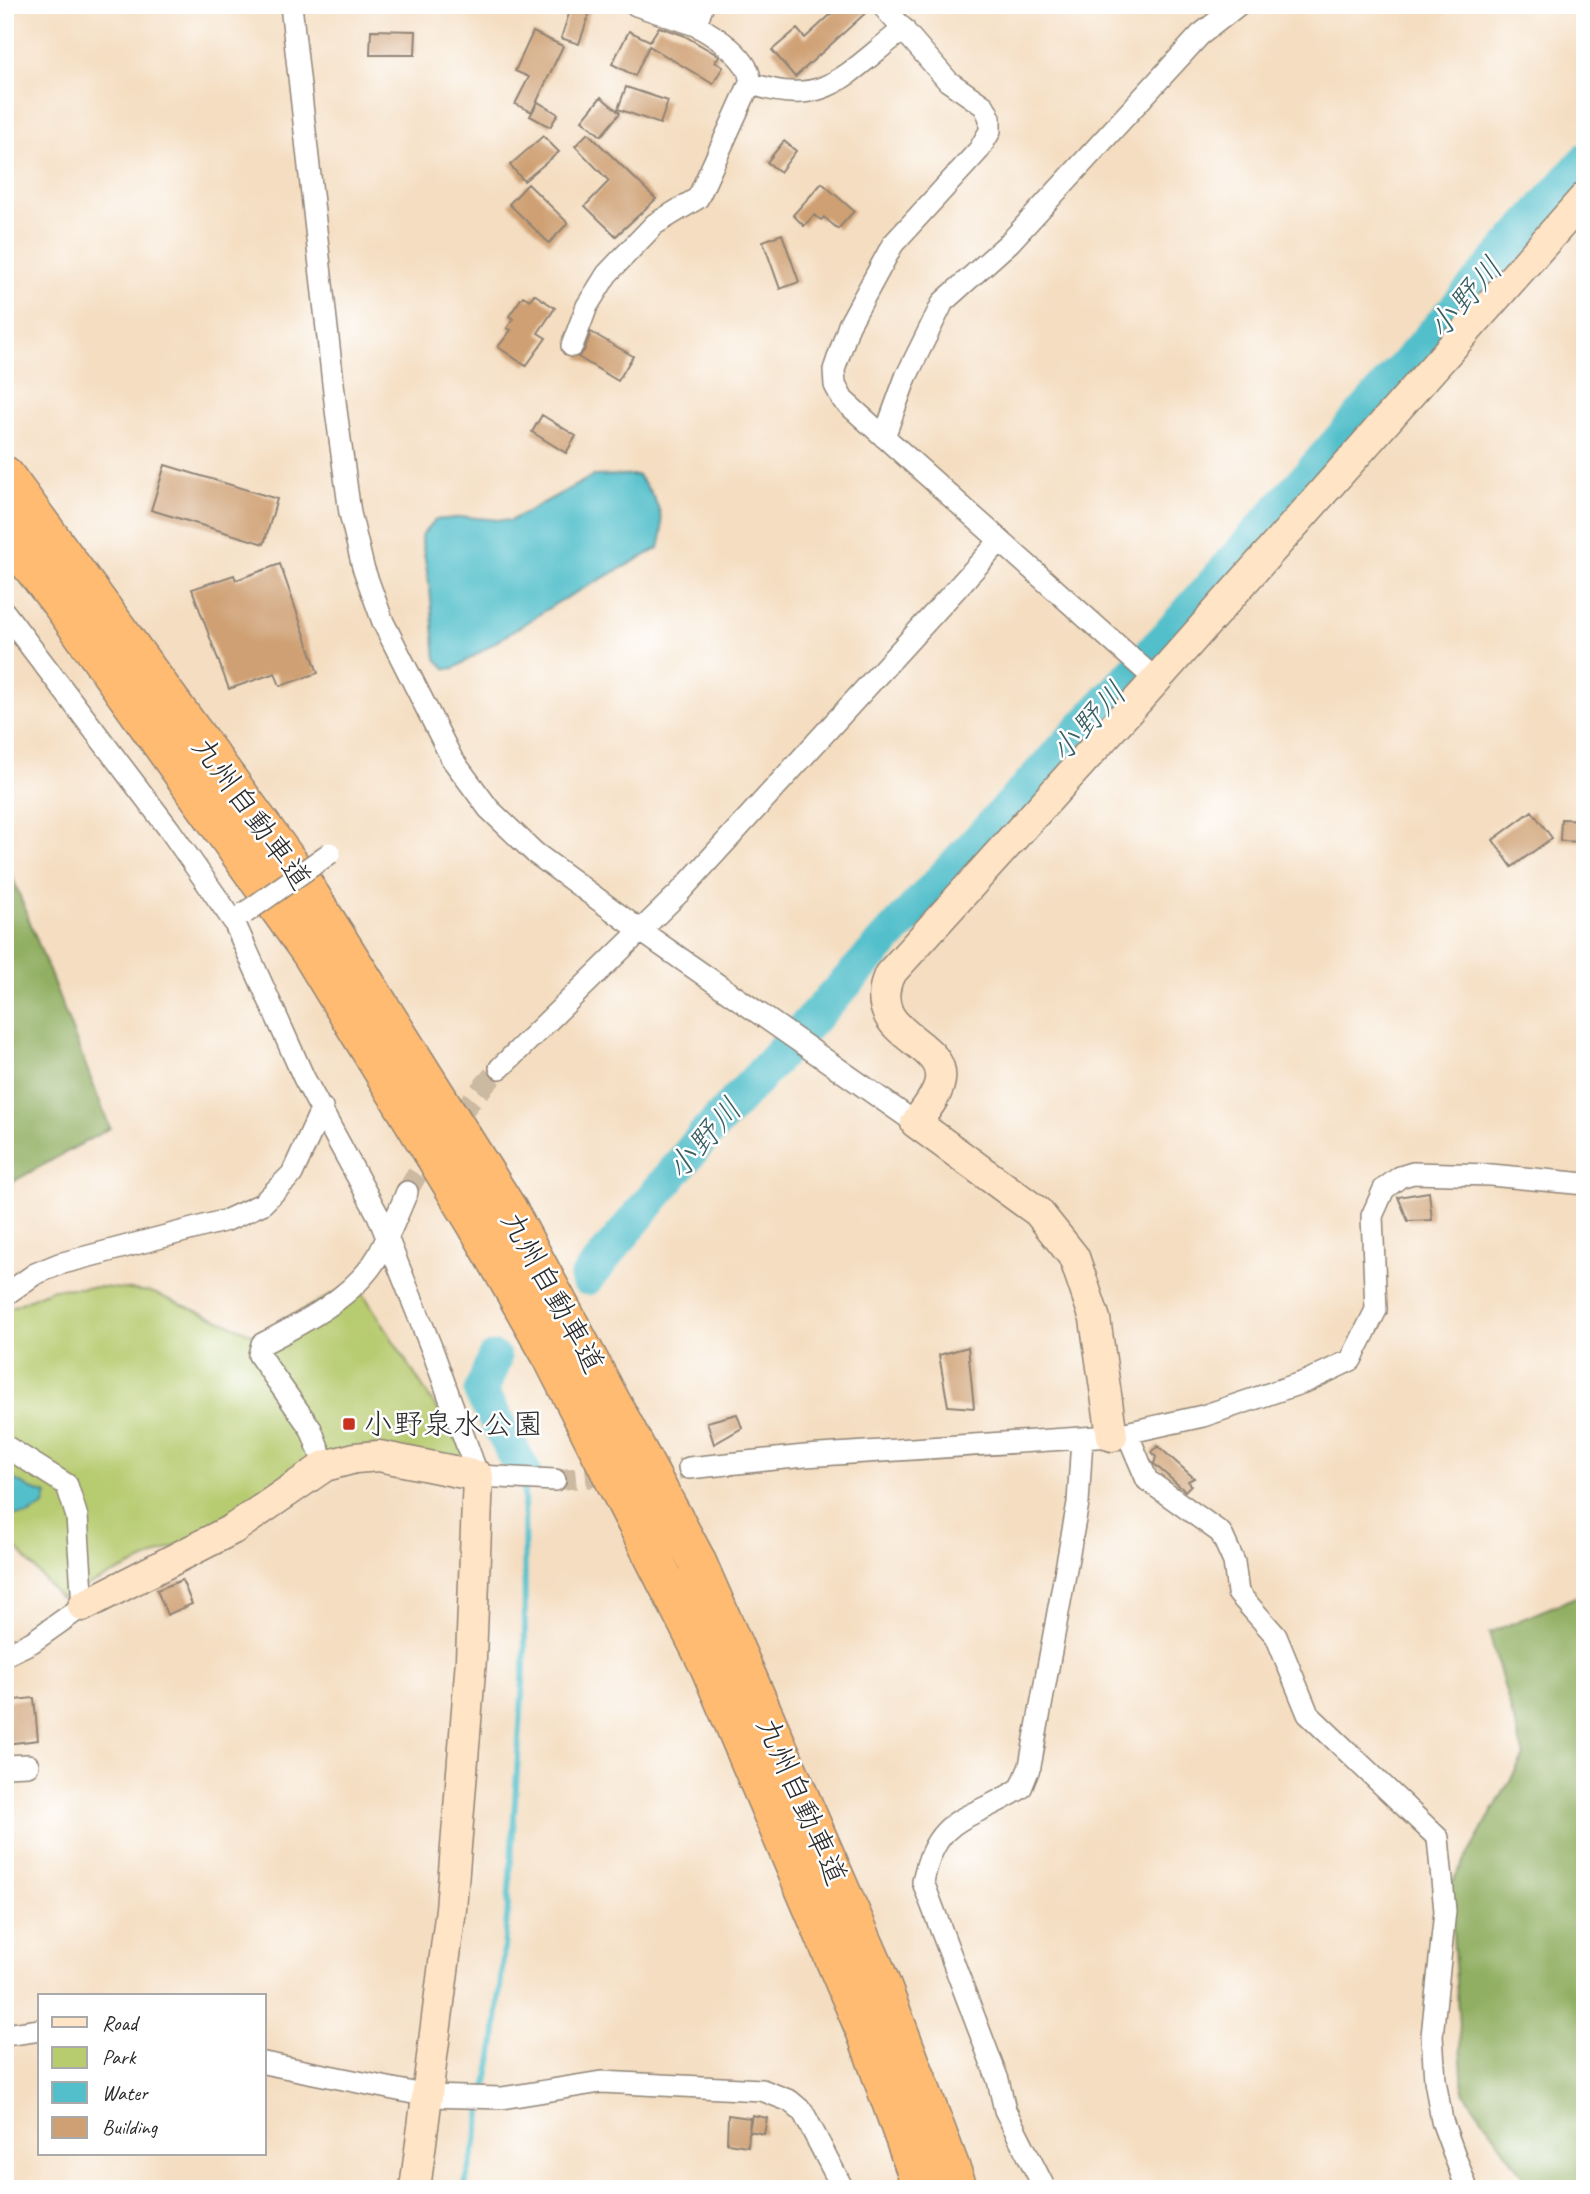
<svg xmlns="http://www.w3.org/2000/svg" width="1590" height="2194" viewBox="0 0 1590 2194" font-family="Caveat,'Klee One',sans-serif">
  <style>
    .green { fill: #b7cb6f; stroke: #717b4d; stroke-width: 2 }
    .forest { fill: #91af62; stroke: #5e6d46; stroke-width: 2 }
    .water { fill: #52bfcb; stroke: #3e757b; stroke-width: 2 }
    .lines { fill: none; stroke-linecap: round; stroke-linejoin: round }
    .stream { stroke: #52bfcb; stroke-width: 6 }
    .river { stroke: #52bfcb; stroke-width: 35 }
    .building { fill: #cfa073 }
    .street-tunnel { stroke: #ccb9a2; stroke-width: 21; stroke-dasharray: 21 10; stroke-linecap: butt }
    .street-casing { stroke: #908476; stroke-width: 24 }
    .secondary-casing { stroke: #908476; stroke-width: 33 }
    .highway-casing { stroke: #908476; stroke-width: 40 }
    .street { stroke: #fff; stroke-width: 21 }
    .secondary { stroke: #ffe4c6; stroke-width: 30 }
    .highway { stroke: #ffbb71; stroke-width: 37 }
    .street-bridge-casing { stroke: #908476; stroke-width: 24; stroke-linecap: butt }
    .street-bridge { stroke: #fff; stroke-width: 21 }
    .poi-dot { fill: #c8321e; stroke: #fff; stroke-width: 2.5 }
    .labels { text-anchor: middle; dominant-baseline: central; stroke-width: 5; stroke-linejoin: round; paint-order: stroke }
    .street-label { font-size: 30px; fill: #2b2b2b; stroke: #fff }
    .poi-label { font-size: 30px; fill: #2b2b2b; stroke: #fff; text-anchor: start }
    .water-label { font-size: 32px; font-style: italic; fill: #395f63; stroke: #fff }
  </style>
  <rect width="100%" height="100%" fill="#fff"/>
  <filter id="ink" filterUnits="userSpaceOnUse"><feTurbulence type="fractalNoise" baseFrequency=".0143" numOctaves="2"/><feDisplacementMap in="SourceGraphic" scale="14" xChannelSelector="R" yChannelSelector="G"/><feConvolveMatrix kernelMatrix="1 2 1 2 8 2 1 2 1" color-interpolation-filters="sRGB"/></filter>
  <filter id="wash" filterUnits="userSpaceOnUse"><feTurbulence type="fractalNoise" baseFrequency=".00686" numOctaves="4" result="noise"/><feDisplacementMap in="SourceGraphic" scale="28" xChannelSelector="R" yChannelSelector="G"/><feGaussianBlur stdDeviation="1.57" result="paint"/><feColorMatrix in="noise" values="0 0 0 0 0 0 0 0 0 0 0 0 0 0 0 0 0 1.4 0 .05"/><feComposite in="paint" operator="in"/></filter>
  <g filter="url(#wash)">
    <rect width="100%" height="100%" fill="#f4ddc0"/>
    <path class="green" d="M356,1282L473,1466L370,1446L187,1541L60,1598L14,1545L5,1548V1310L53,1289L101,1287L151,1292L256,1335Z"/>
    <path class="forest" d="M5,858L110,1128L5,1186Z
      M1585,1593V2189H1532L1463,2091L1450,1886L1524,1756L1489,1633Z"/>
    <path class="water" d="M637,475C656,496 668,519 659,548L560,601L455,668L446,669L436,659L430,589L421,536L435,520L466,517L510,521L593,476Z
      M5,1474L31,1489L47,1494L44,1506L27,1515H5Z"/>
    <g class="lines">
      <path class="stream" d="M464,2189L475,2147L495,2041L508,1906L525,1651L524,1481"/>
      <path class="river" d="M587,1278L702,1138L1163,641L1585,161
        M494,1359L481,1392L524,1472"/>
    </g>
    <g id="blocks">
      <path class="building" d="M572,5L591,9L579,44L561,38Z
        M841,5H869L870,9L795,77L772,50L797,29L805,38Z
        M659,27L683,35L719,56L715,62L723,67L713,84L649,46L635,76L612,64L629,31L650,41Z
        M371,30L416,31L415,55H370Z
        M533,32L563,46L532,112L515,104L529,77L515,71Z
        M626,87L668,101L660,124L618,109Z
        M601,97L620,113L601,136L582,120Z
        M538,102L558,114L550,127L530,116Z
        M588,133L656,199L616,236L585,206L609,181L575,146Z
        M543,136L559,152L524,181L510,165Z
        M784,141L796,151L780,172L767,162Z
        M822,183L854,211L838,229L824,217L821,220L814,215L804,226L793,215Z
        M528,184L568,223L549,243L509,204Z
        M782,234L799,282L780,289L763,241Z
        M534,294L555,308L538,333L546,338L526,366L498,347L511,330L507,328L513,319L509,316L523,296L530,300Z
        M591,332L633,356L618,381L578,357L584,351Z
        M542,415L576,436L566,453L532,432Z
        M165,465L277,499L264,544L151,510Z
        M280,564L318,673L280,686L275,673L229,689L192,589L234,575L236,580Z
        M1532,811L1552,838L1512,867L1493,840Z
        M1561,819L1585,820V842L1560,841Z
        M1429,1192L1432,1220L1408,1221L1398,1197Z
        M968,1347L974,1408L948,1406L939,1355Z
        M737,1414L742,1428L714,1444L707,1422Z
        M1158,1446L1194,1478L1188,1481L1191,1485L1185,1491L1154,1464L1156,1457L1152,1452Z
        M182,1580L192,1604L167,1615L157,1590Z
        M34,1698L38,1740L5,1744V1701Z
        M728,2115L750,2118L748,2146L727,2143Z
        M752,2115L767,2118L764,2134L749,2131Z"/>
    </g>
  </g>
  <g filter="url(#ink)">
    <use href="#blocks" fill-opacity="0" stroke="#908476" stroke-width="2"/>
    <g class="lines">
      <path class="street-tunnel" d="M407,1192C431,1147 466,1105 500,1068
        M555,1480L689,1468"/>
      <g class="street-casing">
        <path id="street" d="M291,5L336,410L350,513L363,567L383,622L452,759L489,809L535,853L641,931L916,1123
          M636,5L695,25L703,5
          M882,5L948,81L984,106L990,118V131L979,150L893,244L849,325L834,370L835,385L843,400L1156,680
          M750,83C825,111 847,72 904,29
          M572,346L587,306L607,274L655,224L698,198L750,83C752,59 714,35 695,25
          M884,437L906,377L943,302L1010,242L1200,35L1238,5
          M5,613L169,829L234,922L304,1078L378,1215L433,1352L478,1476L555,1480
          M500,1068L679,893L999,542
          M5,1295L35,1274L59,1264L227,1220L262,1204L292,1174L322,1108
          M1127,1433L1147,1480L1221,1533L1234,1562L1238,1593L1276,1636L1308,1714L1438,1838L1445,1911L1432,2036L1435,2080L1442,2121L1467,2189
          M5,1446L67,1485L77,1517L83,1606L32,1642L5,1655
          M325,1466L311,1429L259,1355L262,1344C303,1323 354,1297 378,1256C389,1236 398,1213 407,1192
          M689,1468L805,1456L1112,1436L1203,1416L1307,1381L1351,1360L1376,1310L1372,1216L1384,1189L1400,1177L1413,1173L1491,1175L1585,1184
          M5,1766L28,1765
          M5,2035L40,2030
          M264,2063L428,2096L502,2098L601,2082L762,2090L790,2101L803,2112L843,2189
          M1045,2189L1005,2110L998,2080L923,1882C936,1812 972,1821 1021,1788L1030,1766L1078,1503L1082,1439"/>
      </g>
      <g class="secondary-casing">
        <path id="secondary" d="M1112,1436L1095,1319L1074,1257L1038,1212L916,1123C924,1111 935,1099 939,1085C952,1039 863,1039 889,975L1156,680L1585,197
          M83,1606L233,1529L325,1466L355,1458L379,1456L478,1476L471,1659L451,1909L415,2189"/>
      </g>
      <g class="highway-casing">
        <path id="highway" d="M5,475L296,872L508,1209L696,1559L876,1970L959,2189
          M5,533L61,604L311,954L475,1223L552,1358L709,1667L866,2034L922,2189"/>
      </g>
      <use href="#street" class="street"/>
      <use href="#secondary" class="secondary"/>
      <use href="#highway" class="highway"/>
      <g class="street-bridge-casing">
        <path id="street-bridge" d="M245,913L330,853"/>
      </g>
      <use href="#street-bridge" class="street-bridge"/>
    </g>
  </g>
  <rect class="poi-dot" x="342" y="1417" width="14" height="14" rx="3.5"/>
  <g class="labels">
    <g class="street-label">
      <text transform="translate(252 813) rotate(54)">九州自動車道</text>
      <text transform="translate(553 1292) rotate(61)">九州自動車道</text>
      <text transform="translate(802 1801) rotate(66)">九州自動車道</text>
    </g>
    <g class="poi-label">
      <text x="363" y="1424">小野泉水公園</text>
    </g>
    <g class="water-label">
      <text transform="translate(1465 298) rotate(-49)">小野川</text>
      <text transform="translate(1088 722) rotate(-47)">小野川</text>
      <text transform="translate(704 1139) rotate(-49)">小野川</text>
    </g>
  </g>
  <rect width="1590" height="2194" fill="none" stroke="#fff" stroke-width="28"/>
  <rect x="38" y="1994" width="228" height="161" fill="#ffffff" stroke="#aaaaaa" stroke-width="2"/>
  <rect x="52" y="2017" width="35" height="10" fill="#ffe4c6" stroke="#aaaaaa" stroke-width="2"/>
  <text x="102" y="2030" font-size="21" fill="#2b2b2b">Road</text>
  <rect x="52" y="2047" width="35" height="21" fill="#b7cb6f" stroke="#aaaaaa" stroke-width="2"/>
  <text x="102" y="2064" font-size="21" fill="#2b2b2b">Park</text>
  <rect x="52" y="2082" width="35" height="21" fill="#52bfcb" stroke="#aaaaaa" stroke-width="2"/>
  <text x="102" y="2100" font-size="21" fill="#2b2b2b">Water</text>
  <rect x="52" y="2117" width="35" height="21" fill="#cfa073" stroke="#aaaaaa" stroke-width="2"/>
  <text x="102" y="2134" font-size="21" fill="#2b2b2b">Building</text>
</svg>
